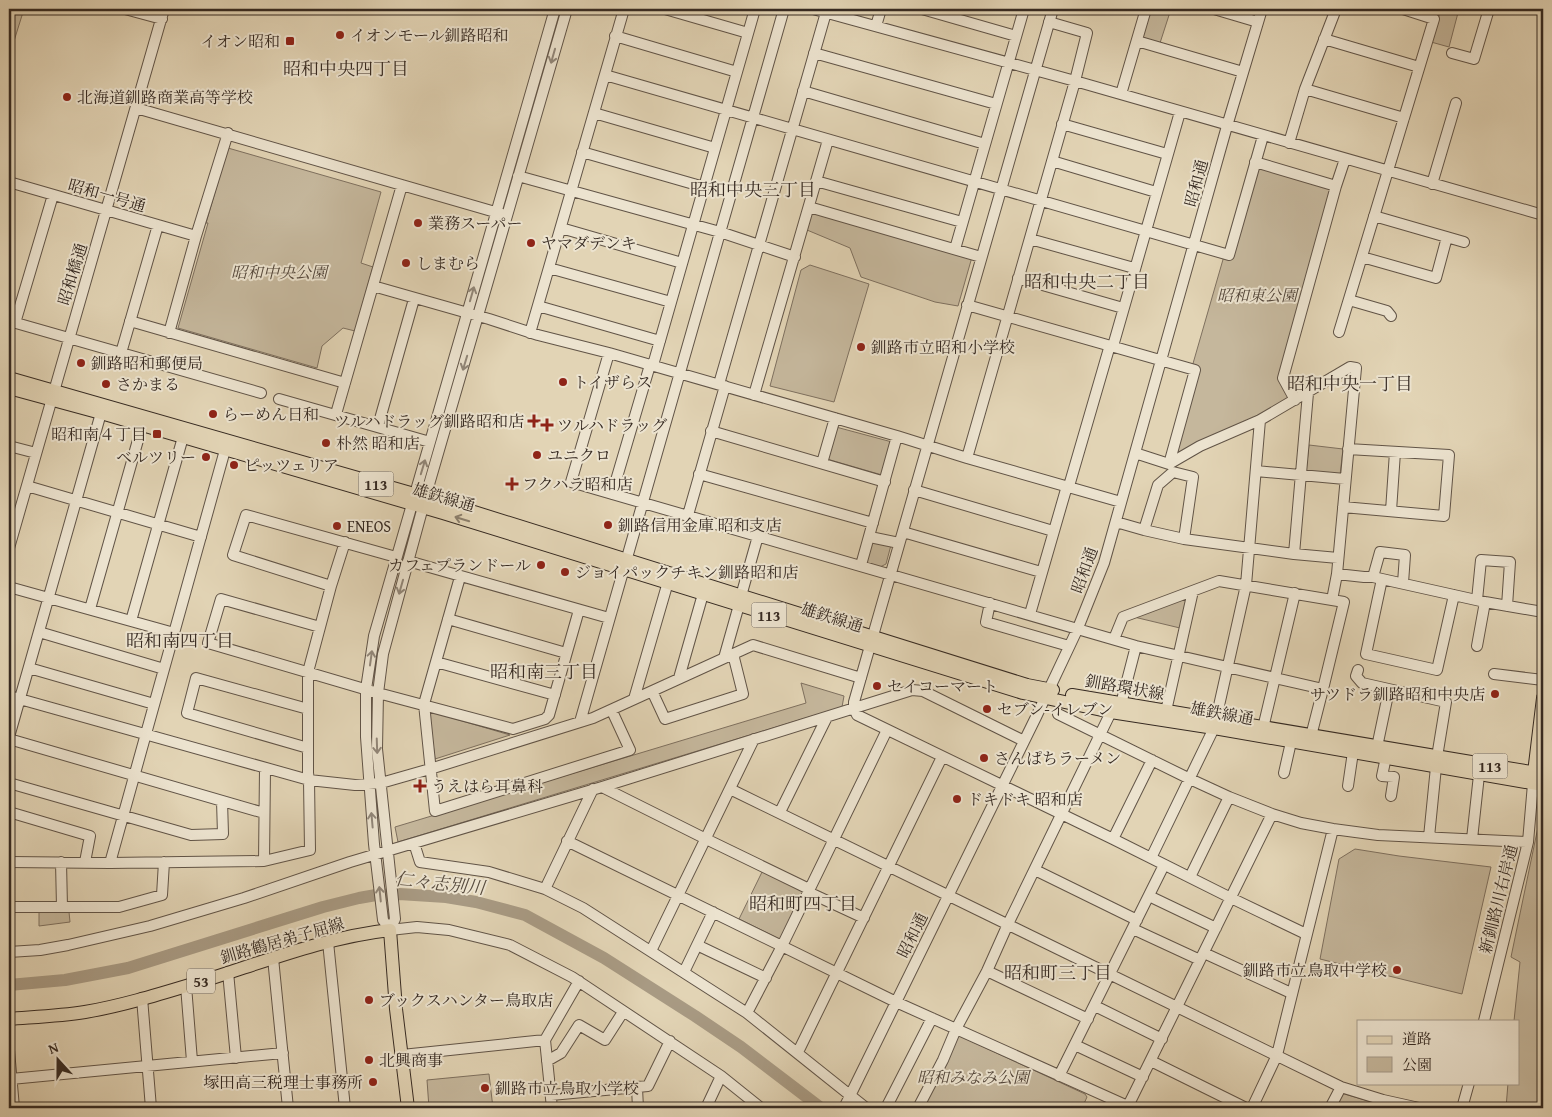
<svg xmlns="http://www.w3.org/2000/svg" width="1552" height="1117" viewBox="0 0 1552 1117" font-family="'Gentium Book Plus','Noto Serif JP',serif">
  <style>
    .green { fill: #c5b79c; stroke: #7e705f }
    .lines { fill: none; stroke-linecap: round; stroke-linejoin: round }
    .river { stroke: #a89a83; stroke-width: 12 }
    .minor-casing { stroke: #615447; stroke-width: 12 }
    .major-casing { stroke: #362a22; stroke-width: 14 }
    .minor { stroke: #ece3cf; stroke-width: 10 }
    .major { stroke: #e2d4b5; stroke-width: 12 }
    .oneway { stroke: #918678 }
    .oneway2 { stroke: #8c7f6c }
    .poi-dot { fill: #8f2418; stroke: #ece3cf; stroke-width: 2 }
    .labels { text-anchor: middle; dominant-baseline: central; stroke-width: 4; stroke-linejoin: round; paint-order: stroke }
    .shield { fill: #ece3cf; stroke: #6d6256; stroke-width: 1 }
    .shield-label { font-size: 15px; font-weight: bold; fill: #362a22 }
    .poi-label { font-size: 16px; fill: #362a22; stroke: #ece3cf; text-anchor: start }
    .street-label { font-size: 16px; fill: #362a22; stroke: #ece3cf }
    .park-label { font-size: 16px; font-style: italic; fill: #53463a; stroke: #ece3cf }
    .neighbourhood-label { font-size: 18px; fill: #362a22; stroke: #ece3cf }
    .water-label { font-size: 18px; font-style: italic; fill: #584c3f; stroke: #ece3cf }
  </style>
  <rect width="100%" height="100%" fill="#e2d4b5"/>
  <filter id="stains"><feTurbulence type="fractalNoise" baseFrequency=".004" numOctaves="4"/><feColorMatrix values="0 0 0 0 .2 0 0 0 0 .09 0 0 0 0 .02 0 0 0 .5 -.17"/></filter>
  <radialGradient id="worn" r=".72"><stop offset=".6" stop-color="#630" stop-opacity="0"/><stop offset="1" stop-color="#630" stop-opacity=".3"/></radialGradient>
  <path class="green" d="M9,9H24L9,57Z
    M1151,9H1171L1160,43L1142,37Z
    M1441,9H1459L1449,47L1431,42Z
    M228,148L381,192L361,263L373,267L355,331L343,328L322,346L317,368L178,328L208,223H206Z
    M1257,165L1333,189L1279,378L1291,398L1259,417L1179,455L1175,452L1192,367L1224,256Z
    M811,210L972,257L958,306L935,302L861,277L850,248L807,230Z
    M810,265L869,284L834,402L770,386L801,270Z
    M836,427L892,442L882,475L827,459Z
    M1309,445L1343,449L1340,475L1306,471Z
    M873,540L891,545L886,564L880,567L866,562Z
    M1184,598L1188,602L1180,628L1134,617Z
    M801,683L844,696L842,707L398,842L395,827L806,703Z
    M432,712L510,735L435,759L429,713Z
    M1543,803V1108H1506L1508,1083H1518V1021H1514L1520,962L1511,957Z
    M1355,849L1399,856L1491,867L1462,994L1320,959L1339,859Z
    M763,870L804,889L780,939L739,919Z
    M39,912H69L70,922L39,926Z
    M960,1036L1085,1094L1087,1097L1082,1108H922L956,1038Z
    M489,1074L493,1108H429L427,1080Z
    M1341,1093L1379,1104L1378,1108H1333Z"/>
  <g class="lines">
    <path class="river" d="M9,985L65,980L128,968L323,907L359,898L376,895L399,894L446,897L476,902L525,915L604,958L695,1016L741,1047L821,1108"/>
    <g class="minor-casing">
      <path id="minor" d="M125,9L162,19
        M665,9L748,33
        M813,9L1075,81L1543,215
        M922,9L1016,36
        M1053,9L876,625L854,702V708L857,715L1113,839L1231,898L1306,934
        M1214,9L1258,22
        M876,26L881,9
        M615,36L737,72
        M1324,39L1419,67
        M1137,41L1243,72
        M814,53L996,104
        M1452,53L1474,59L1489,9
        M605,75L1229,255L1263,136
        M1305,89L1404,118
        M803,91L985,144
        M1121,94L1146,9
        M136,108L502,214
        M594,113L715,148
        M1062,124L1167,154
        M1289,143L1305,89L1336,9
        M582,152L704,187
        M1052,161L1156,192
        M1255,162L1336,186
        M518,176L720,232L795,257
        M816,181L962,222
        M9,182L196,236
        M1432,184L1456,103
        M809,207L981,257
        M1374,216L1464,242
        M561,228L682,263
        M1030,239L1134,268
        M955,249L1024,9
        M1362,257L1436,278L1447,237
        M549,268L671,302
        M1018,278L1123,308
        M373,286L489,319L538,335L609,353L897,436L967,458L1121,502
        M1349,300L1387,311L1391,316
        M967,305L1195,370L1169,464L1135,453
        M538,306L660,341
        M9,321L261,393
        M130,321L345,383
        M15,323L53,195
        M1339,332L1434,19L1403,9
        M169,333L196,236L228,133
        M530,333L624,9
        M1113,346L1180,112
        M121,353L158,225
        M609,353L571,482L1136,646L1323,689L1344,602L1219,581L1123,617L1114,639
        M653,365L755,9
        M719,384L827,9
        M754,395L828,140
        M279,399L430,442
        M1295,400L1283,378L1336,186L1345,159
        M336,414L402,185
        M378,426L414,299
        M711,431L885,482
        M9,446L36,453
        M967,458L1075,81L1087,33L1049,22
        M822,463L835,418
        M1169,464L1200,446L1260,420L1350,367L1356,368L1337,574L1332,600
        M1256,471L1345,479
        M699,474L873,523
        M27,486L201,537
        M1069,486L1110,345
        M914,490L1053,531
        M612,494L650,365
        M1343,507L1444,516L1449,455L1348,449
        M1391,511L1395,452
        M688,515L725,386
        M1116,522L1144,530L1184,539L1294,554L1338,558
        M1144,530L1158,485L1173,472L1193,477L1184,539
        M903,532L1041,572
        M870,537L899,543
        M9,548L164,9
        M1294,554L1308,393
        M408,561L609,618
        M861,565L897,436
        M1337,574L1364,577H1373L1485,602L1543,612
        M460,577L424,704L435,811L630,750L612,711
        M1373,577L1380,552L1405,555L1403,583
        M1382,579L1366,654L1437,670L1454,595
        M331,586L233,555L246,515L396,557
        M9,587L174,633
        M741,596L758,536
        M1477,600L1481,560L1510,562L1507,606
        M990,603L986,622L1069,646
        M90,609L142,426
        M1030,614L1067,486
        M448,619L566,653
        M131,621L183,437
        M320,627L221,599L208,643L378,693L513,729L545,719L549,715L579,610
        M39,632L164,669
        M1477,646L1485,602
        M724,658L739,605
        M436,662L555,695
        M29,668L154,704
        M1358,670L1356,676L1362,683L1446,702L1437,757L1429,837
        M1494,674L1543,680
        M679,678L703,594
        M652,691L665,719L743,694L733,654
        M9,696L309,780L355,785L381,783L430,769L593,718L753,645L861,678
        M634,699L668,582
        M1121,704L1136,646
        M1166,711L1193,591
        M1058,714L1190,779L1229,797L1272,814L1301,823L1333,829L1378,835L1528,842
        M580,722L784,9
        M1263,728L1295,593
        M1311,736L1323,689
        M9,737L101,413
        M9,739L264,813
        M1377,747L1389,690
        M308,748L187,713L196,678L308,709
        M1386,757L1382,776L1394,777L1391,796
        M1284,773L1291,742
        M9,783L191,835L223,834L222,801
        M1348,786L1353,752
        M602,787L706,839L809,889
        M730,789L1341,1087L1383,1100L1419,1108
        M9,812L90,836L85,862
        M780,812L827,717
        M1113,839L1152,760
        M1472,839L1479,775
        M567,841L896,1002L1132,1108
        M414,843L420,862L489,872L545,889L583,908L747,1013L866,1108
        M1151,858L1214,728L1246,585L1260,420
        M264,861L265,769
        M9,862L110,863L264,861L310,850L309,780L308,773V672L331,586L345,542
        M61,862L62,907
        M110,863L225,450
        M1035,870L1137,920
        M1190,877L1229,797
        M545,889L593,789
        M808,892L864,918
        M1149,896L1216,928
        M9,907H119L162,895L164,862
        M1133,929L1200,960
        M390,930L383,920L374,844L366,737V689L374,636L555,9
        M390,930L395,919L377,749L378,693L383,654L430,481L567,9
        M390,930L417,927L449,930L510,945L572,977L721,1076L761,1108
        M328,942L345,1108
        M697,945L766,978
        M651,951L754,739
        M9,952L40,950L68,945L150,926L244,898L350,862L602,787L912,690L923,691L1024,741
        M1204,953L1291,993
        M273,958L288,1108
        M987,971L1088,1019
        M228,972L236,1058
        M684,972L713,912
        M186,986L192,1061
        M142,998L151,1108
        M1095,1006L1162,1039
        M747,1013L782,946L887,730
        M1484,1021L1528,842L1533,784
        M545,1040L579,981
        M1075,1045L1143,1077
        M9,1050L14,1108
        M798,1052L942,757
        M402,1055L545,1040L552,1108
        M547,1061L561,1053L579,1025L605,1040L623,1012
        M1151,1061L1246,1108
        M1059,1076L1164,865
        M11,1079L283,1053
        M637,1088L638,1108
        M551,1095L648,1086L670,1041
        M706,1108L721,1076
        M844,1108L1036,717L1078,628L1104,563L1227,126L1262,9
        M886,1108L932,1018
        M918,1108L943,1060L956,1029L987,971L1008,924L1111,712
        M1127,1108L1272,814
        M1252,1108L1277,1055L1333,829
        M1330,1108L1341,1087
        M1462,1108L1469,1083"/>
    </g>
    <g class="major-casing">
      <path id="major" d="M9,378L442,502L1027,685L1053,690
        M9,388L101,413L443,513L1023,693L1111,712L1214,728L1543,785
        M1072,695L1543,774
        M1533,781L1543,698
        M9,1019C34,1017 60,1016 85,1012C126,1005 166,992 206,980C266,961 327,937 390,930L396,1009L408,1108"/>
    </g>
    <use href="#minor" class="minor"/>
    <use href="#major" class="major"/>
  </g>
  <defs><path id="oneway-shaft" d="M-6 0H5M1.5-3L5.5 0L1.5 3" fill="none" stroke-width="1.6" stroke-linecap="round" stroke-linejoin="round" transform="scale(1.25)"/></defs>
  <g class="oneway">
    <use href="#oneway-shaft" transform="translate(553 56) rotate(106)"/>
    <use href="#oneway-shaft" transform="translate(472 294) rotate(-74)"/>
    <use href="#oneway-shaft" transform="translate(465 363) rotate(107)"/>
    <use href="#oneway-shaft" transform="translate(423 467) rotate(-73)"/>
    <use href="#oneway-shaft" transform="translate(401 587) rotate(106)"/>
    <use href="#oneway-shaft" transform="translate(371 658) rotate(-82)"/>
    <use href="#oneway-shaft" transform="translate(377 746) rotate(88)"/>
    <use href="#oneway-shaft" transform="translate(372 820) rotate(-95)"/>
    <use href="#oneway-shaft" transform="translate(380 894) rotate(-96)"/>
  </g>
  <use class="oneway2" href="#oneway-shaft" transform="translate(462 519) rotate(-163)"/>
  <g class="poi-dot">
    <circle cx="340" cy="35" r="5"/>
    <rect x="285" y="36" width="10" height="10" rx="2.5"/>
    <circle cx="67" cy="97" r="5"/>
    <circle cx="418" cy="223" r="5"/>
    <circle cx="531" cy="243" r="5"/>
    <circle cx="406" cy="263" r="5"/>
    <circle cx="861" cy="347" r="5"/>
    <circle cx="81" cy="363" r="5"/>
    <circle cx="563" cy="382" r="5"/>
    <circle cx="106" cy="384" r="5"/>
    <circle cx="213" cy="414" r="5"/>
    <path d="M531.5 413.5h5v5h5v5h-5v5h-5v-5h-5v-5h5z"/>
    <path d="M544.5 417.5h5v5h5v5h-5v5h-5v-5h-5v-5h5z"/>
    <rect x="152" y="429" width="10" height="10" rx="2.5"/>
    <circle cx="326" cy="443" r="5"/>
    <circle cx="537" cy="455" r="5"/>
    <circle cx="206" cy="457" r="5"/>
    <circle cx="234" cy="465" r="5"/>
    <path d="M509.5 476.5h5v5h5v5h-5v5h-5v-5h-5v-5h5z"/>
    <circle cx="608" cy="525" r="5"/>
    <circle cx="337" cy="526" r="5"/>
    <circle cx="541" cy="565" r="5"/>
    <circle cx="565" cy="572" r="5"/>
    <circle cx="877" cy="686" r="5"/>
    <circle cx="1495" cy="694" r="5"/>
    <circle cx="987" cy="709" r="5"/>
    <circle cx="984" cy="758" r="5"/>
    <path d="M417.5 778.5h5v5h5v5h-5v5h-5v-5h-5v-5h5z"/>
    <circle cx="957" cy="799" r="5"/>
    <circle cx="1397" cy="970" r="5"/>
    <circle cx="369" cy="1000" r="5"/>
    <circle cx="369" cy="1060" r="5"/>
    <circle cx="373" cy="1082" r="5"/>
    <circle cx="485" cy="1088" r="5"/>
  </g>
  <g class="labels">
    <g class="shield">
      <rect x="358.5" y="471.5" width="35" height="25" rx="4"/>
      <rect x="751.5" y="602.5" width="35" height="25" rx="4"/>
      <rect x="1472.5" y="753.5" width="35" height="25" rx="4"/>
      <rect x="187" y="968.5" width="28" height="25" rx="4"/>
    </g>
    <g class="shield-label">
      <text x="376" y="484">113</text>
      <text x="769" y="615">113</text>
      <text x="1490" y="766">113</text>
      <text x="201" y="981">53</text>
    </g>
    <g class="poi-label">
      <text x="350" y="35">イオンモール釧路昭和</text>
      <text x="280" y="41" text-anchor="end">イオン昭和</text>
      <text x="77" y="97">北海道釧路商業高等学校</text>
      <text x="428" y="223">業務スーパー</text>
      <text x="541" y="243">ヤマダデンキ</text>
      <text x="416" y="263">しまむら</text>
      <text x="871" y="347">釧路市立昭和小学校</text>
      <text x="91" y="363">釧路昭和郵便局</text>
      <text x="573" y="382">トイザらス</text>
      <text x="116" y="384">さかまる</text>
      <text x="223" y="414">らーめん日和</text>
      <text x="524" y="421" text-anchor="end">ツルハドラッグ釧路昭和店</text>
      <text x="557" y="425">ツルハドラッグ</text>
      <text x="147" y="434" text-anchor="end">昭和南４丁目</text>
      <text x="336" y="443">朴然 昭和店</text>
      <text x="547" y="455">ユニクロ</text>
      <text x="196" y="457" text-anchor="end">ベルツリー</text>
      <text x="244" y="465">ピッツェリア</text>
      <text x="522" y="484">フクハラ昭和店</text>
      <text x="618" y="525">釧路信用金庫 昭和支店</text>
      <text x="347" y="526">ENEOS</text>
      <text x="531" y="565" text-anchor="end">カフェプランドール</text>
      <text x="575" y="572">ジョイパックチキン釧路昭和店</text>
      <text x="887" y="686">セイコーマート</text>
      <text x="1485" y="694" text-anchor="end">サツドラ釧路昭和中央店</text>
      <text x="997" y="709">セブン-イレブン</text>
      <text x="994" y="758">さんぱちラーメン</text>
      <text x="431" y="786">うえはら耳鼻科</text>
      <text x="967" y="799">ドキドキ 昭和店</text>
      <text x="1387" y="970" text-anchor="end">釧路市立鳥取中学校</text>
      <text x="379" y="1000">ブックスハンター鳥取店</text>
      <text x="379" y="1060">北興商事</text>
      <text x="363" y="1082" text-anchor="end">塚田高三税理士事務所</text>
      <text x="495" y="1088">釧路市立鳥取小学校</text>
    </g>
    <g class="street-label">
      <text transform="translate(1196 183) rotate(-75)">昭和通</text>
      <text transform="translate(107 195) rotate(16)">昭和一号通</text>
      <text transform="translate(72 274) rotate(-73)">昭和橋通</text>
      <text transform="translate(444 497) rotate(16)">雄鉄線通</text>
      <text transform="translate(1084 570) rotate(-70)">昭和通</text>
      <text transform="translate(832 617) rotate(17)">雄鉄線通</text>
      <text transform="translate(1125 687) rotate(10)">釧路環状線</text>
      <text transform="translate(1222 713) rotate(10)">雄鉄線通</text>
      <text transform="translate(1498 899) rotate(-76)">新釧路川右岸通</text>
      <text transform="translate(912 935) rotate(-64)">昭和通</text>
      <text transform="translate(282 940) rotate(-16)">釧路鶴居弟子屈線</text>
    </g>
    <g class="park-label">
      <text x="279" y="272">昭和中央公園</text>
      <text x="1257" y="295">昭和東公園</text>
      <text x="973" y="1077">昭和みなみ公園</text>
    </g>
    <g class="neighbourhood-label">
      <text x="346" y="68">昭和中央四丁目</text>
      <text x="753" y="189">昭和中央三丁目</text>
      <text x="1087" y="281">昭和中央二丁目</text>
      <text x="1350" y="383">昭和中央一丁目</text>
      <text x="180" y="640">昭和南四丁目</text>
      <text x="544" y="671">昭和南三丁目</text>
      <text x="803" y="903">昭和町四丁目</text>
      <text x="1058" y="972">昭和町三丁目</text>
    </g>
    <g class="water-label">
      <text transform="translate(440 883) rotate(6)">仁々志別川</text>
    </g>
  </g>
  <rect width="1552" height="1117" fill="none" stroke="#e2d4b5" stroke-width="30"/>
  <rect x="10" y="10" width="1532" height="1097" fill="none" stroke="#362a22" stroke-width="2.5"/>
  <rect x="15" y="15" width="1522" height="1087" fill="none" stroke="#362a22"/>
  <rect x="1357" y="1020" width="162" height="65" fill="#ece3cf" stroke="#a3998a"/>
  <rect x="1367" y="1036" width="25" height="8" fill="#e2d4b5" stroke="#a3998a"/>
  <text x="1402" y="1044" font-size="15" fill="#362a22">道路</text>
  <rect x="1367" y="1057" width="25" height="15" fill="#c5b79c" stroke="#a3998a"/>
  <text x="1402" y="1070" font-size="15" fill="#362a22">公園</text>
  <g transform="translate(58 1060) rotate(339)" stroke="#ece3cf" stroke-width="4" paint-order="stroke">
  <path d="M0-4L9 19L0 12L-9 19Z" fill="#362a22"/>
  <text y="-8" font-size="14" font-weight="bold" text-anchor="middle" fill="#362a22">N</text>
  </g>
  <rect width="100%" height="100%" filter="url(#stains)"/>
  <rect width="100%" height="100%" fill="url(#worn)"/>
</svg>
